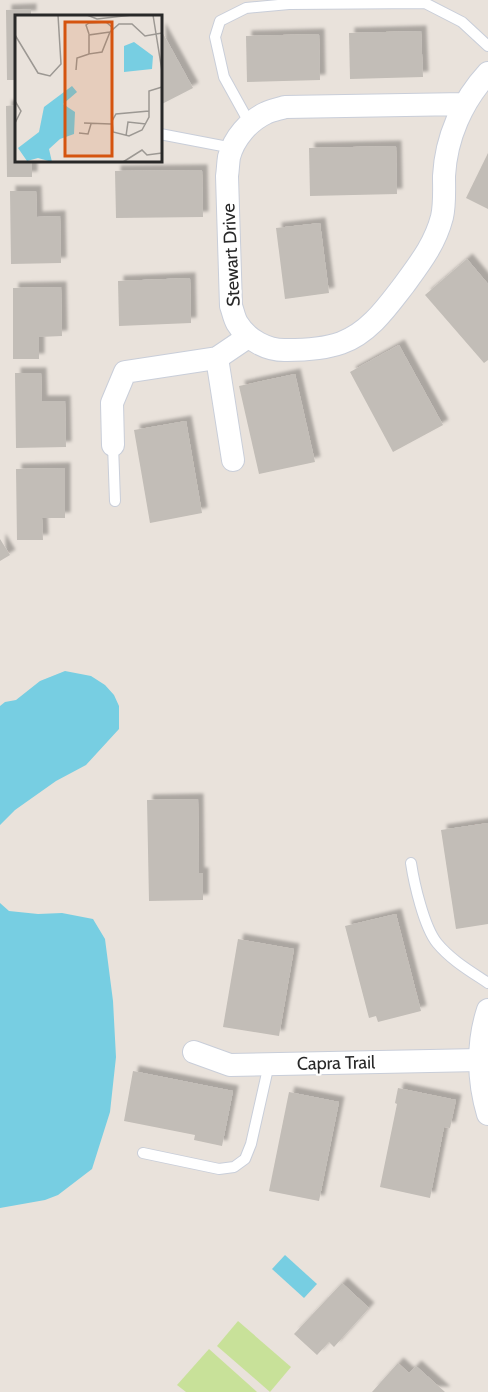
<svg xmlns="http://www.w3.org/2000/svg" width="488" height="1392" font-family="Cabin,sans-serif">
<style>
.pitch{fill:#c8e199}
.water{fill:#77cee2}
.building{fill:#c2bdb7;filter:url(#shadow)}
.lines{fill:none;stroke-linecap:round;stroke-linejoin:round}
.lane-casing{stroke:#c9ced9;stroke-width:12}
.street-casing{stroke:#c9ced9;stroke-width:24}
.lane{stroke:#fff;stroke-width:10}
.street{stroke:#fff;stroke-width:22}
.labels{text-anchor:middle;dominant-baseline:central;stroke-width:4.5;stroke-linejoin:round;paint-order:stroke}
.street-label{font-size:18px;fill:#282828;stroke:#fff}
.inset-road{fill:none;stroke:#9c9893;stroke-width:1.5}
.view{fill:#d5540f;fill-opacity:0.15;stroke:#d5540f;stroke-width:3}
.inset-edge{fill:none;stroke:#282828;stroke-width:3}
</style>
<defs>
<filter id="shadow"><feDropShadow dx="5.5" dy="-5.5" stdDeviation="1.5" flood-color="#0004"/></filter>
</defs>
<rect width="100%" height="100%" fill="#e9e2db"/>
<g class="pitch">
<polygon points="238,1321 291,1367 270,1392 217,1346"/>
<polygon points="209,1349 257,1392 186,1392 177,1385"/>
</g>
<g class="water">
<polygon points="65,671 91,676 105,685 114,695 119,706 119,729 86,765 56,781 15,810 0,825 0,706 5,702 16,700 40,681"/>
<polygon points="0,903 9,911 38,914 62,913 93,919 105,939 113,1001 116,1057 110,1112 92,1169 58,1195 45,1200 0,1208"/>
<polygon points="285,1255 317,1284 304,1298 272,1269"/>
</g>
<g class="building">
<polygon points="31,9 31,16 16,16 16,80 7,80 6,10"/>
<polygon points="160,28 193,88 160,105"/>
<polygon points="421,31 423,77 350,79 349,33"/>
<polygon points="319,34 320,80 247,82 246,36"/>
<polygon points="16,105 16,160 32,160 32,177 7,177 6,106"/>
<polygon points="396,146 397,194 310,196 309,148"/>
<polygon points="488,153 488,209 466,198"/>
<polygon points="202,170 203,217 116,218 115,171"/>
<polygon points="10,191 36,191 37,217 60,216 61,263 11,264"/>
<polygon points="320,223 329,293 285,299 276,228"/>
<polygon points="467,259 488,284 488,360 484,363 425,295"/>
<polygon points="190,278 191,323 119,326 118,281"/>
<polygon points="61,287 62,336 39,337 39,359 13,359 13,288"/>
<polygon points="399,345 443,425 393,452 350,372"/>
<polygon points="15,373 41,373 42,401 65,401 66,447 16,448"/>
<polygon points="295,374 315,462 259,474 239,386"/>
<polygon points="186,421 202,513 150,523 134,430"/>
<polygon points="65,468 65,518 42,518 43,540 17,540 16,469"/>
<polygon points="0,539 10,555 0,561"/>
<polygon points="198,799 199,873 203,873 203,900 149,901 147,800"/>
<polygon points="488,823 488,924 456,929 441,830"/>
<polygon points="396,914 421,1011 378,1022 376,1016 369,1018 345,926"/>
<polygon points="238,939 294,949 279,1036 223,1027"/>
<polygon points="133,1071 233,1091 222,1146 194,1140 195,1135 124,1121"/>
<polygon points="398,1088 456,1100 450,1128 444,1127 430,1198 380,1187 397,1104 395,1103"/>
<polygon points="289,1092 339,1102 319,1201 269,1191"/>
<polygon points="342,1283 369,1308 334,1347 329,1342 317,1355 294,1334"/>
<polygon points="398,1363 409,1373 416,1366 445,1392 372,1392"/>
</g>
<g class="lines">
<defs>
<g id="lane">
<polyline points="250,124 224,77 215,37 220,21 246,8 289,4 425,3 462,22 488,46"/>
<polyline points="160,134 233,148"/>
<polyline points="113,445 115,501"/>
<path d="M411,863C414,883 424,927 437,943C451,960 470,971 488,983"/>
<polyline points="143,1153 219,1169 234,1167 245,1159 251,1144 269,1064"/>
</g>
<g id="street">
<path d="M465,104L285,107C279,109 272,110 266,113C249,121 234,138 229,157C228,163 228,170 227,176L231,306C233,311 234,318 237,323C247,340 268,351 287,350C306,350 324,349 341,343C369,333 387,307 404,285C420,263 435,244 442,217C445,204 444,190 444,176C446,138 462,101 488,73"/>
<polyline points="217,358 233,460"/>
<polyline points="113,445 112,403 125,372 217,358 248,337"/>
<path d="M488,1010C477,1043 478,1081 488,1114"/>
<polyline points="194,1052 230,1065 480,1060"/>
</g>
</defs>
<use href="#lane" class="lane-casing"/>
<use href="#street" class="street-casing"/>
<use href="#lane" class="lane"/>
<use href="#street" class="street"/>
</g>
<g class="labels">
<g class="street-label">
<text transform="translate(231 255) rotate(-93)">Stewart Drive</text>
<text transform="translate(336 1063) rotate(-1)">Capra Trail</text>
</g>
</g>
<g transform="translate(15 15)">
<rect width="147" height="147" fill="#e9e2db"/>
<path d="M119,27L138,41L137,54L109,57V31ZM57,71L62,77L48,89L60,97L59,119L45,124L34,134L37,147L23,143L12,146L3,133L24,117L29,92Z" fill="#77cee2"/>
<path class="inset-road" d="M72,0L82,4L117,0M138,0L147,56M95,17L74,20V39L87,37L95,17L104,9H117L130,21L147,18M74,19L71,10L74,8L91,7L98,13M0,20L23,58L35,61L46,49L43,0M61,55L62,43L74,39M0,86L6,96L0,108M134,96L101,99L97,106L98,117L114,121L127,115L134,102V76L147,72M69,108L96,109M64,118L73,119L76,109M111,121L113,107L131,109M108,147L127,135L132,140L147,138"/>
<path class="view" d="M50,7H97V141H50Z"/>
<rect width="147" height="147" class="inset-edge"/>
</g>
</svg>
